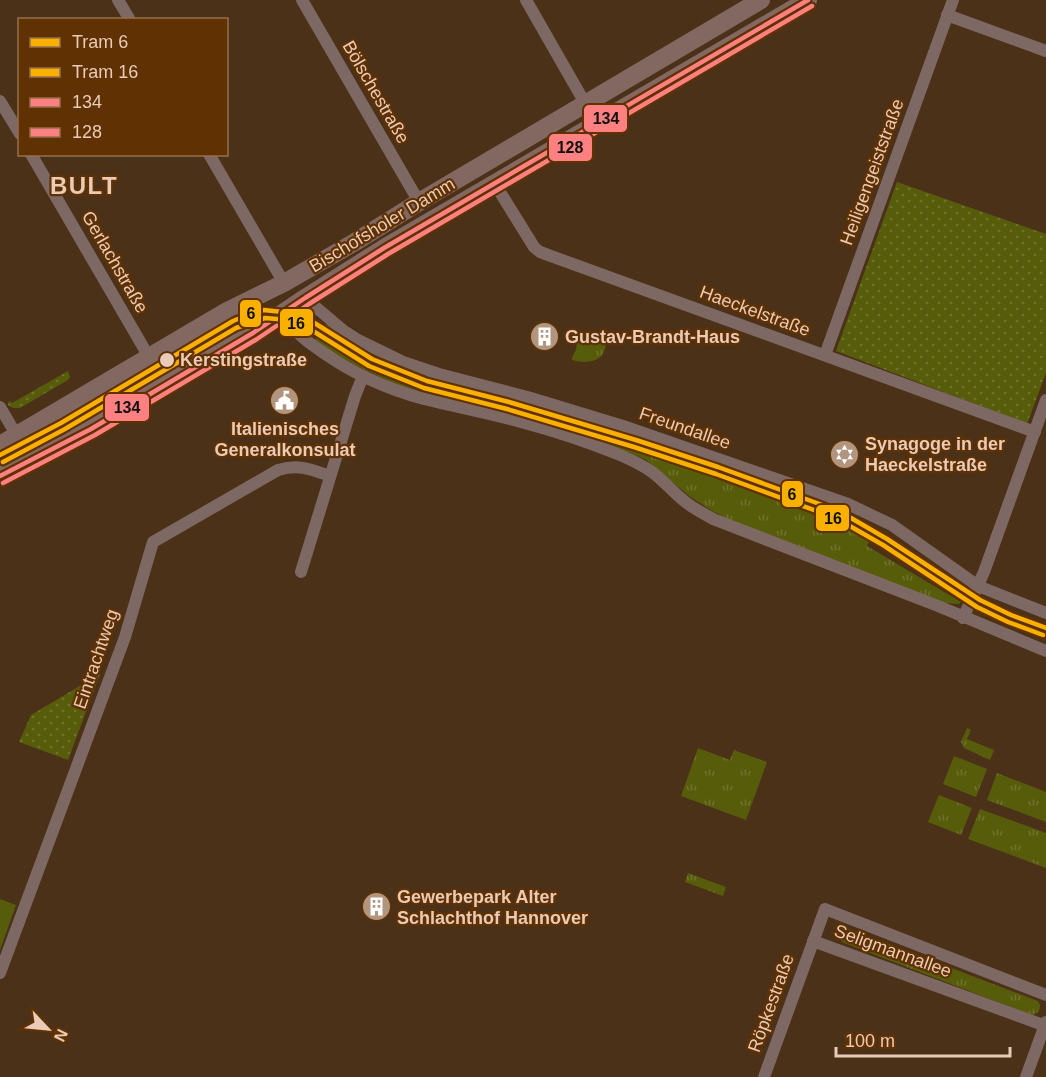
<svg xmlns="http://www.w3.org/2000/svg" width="1046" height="1077" font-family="Helvetica,sans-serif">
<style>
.grass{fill:url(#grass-tufts)}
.park{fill:url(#park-dots)}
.pitch{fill:#575c0b}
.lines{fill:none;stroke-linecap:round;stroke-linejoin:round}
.minor{stroke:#7e6863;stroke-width:12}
.secondary{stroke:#826861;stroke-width:18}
.bus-1-casing{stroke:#603103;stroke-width:9}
.bus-2-casing{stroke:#603103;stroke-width:9}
.bus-1{stroke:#ff8080;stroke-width:4.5}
.bus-2{stroke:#ff8080;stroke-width:4.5}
.tram-1-casing{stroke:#603103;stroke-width:9}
.tram-2-casing{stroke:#603103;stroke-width:9}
.tram-1{stroke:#f9b000;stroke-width:4.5}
.tram-2{stroke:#f9b000;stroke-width:4.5}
.stop-dot{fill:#e9cbb7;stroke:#603103;stroke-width:2}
.labels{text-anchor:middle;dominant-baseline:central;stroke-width:4.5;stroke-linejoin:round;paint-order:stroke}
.street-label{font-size:18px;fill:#e9cbb7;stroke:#603103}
.poi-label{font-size:18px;font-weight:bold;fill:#e9cbb7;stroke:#603103;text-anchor:start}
.stop-label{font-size:18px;font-weight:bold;fill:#e9cbb7;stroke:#603103;text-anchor:start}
.district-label{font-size:24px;font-weight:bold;letter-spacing:1.5px;fill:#e9cbb7;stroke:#603103}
.line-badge{stroke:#603103;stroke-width:2}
.pale-badge-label{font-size:16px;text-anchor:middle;font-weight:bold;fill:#111}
</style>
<defs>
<pattern id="grass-tufts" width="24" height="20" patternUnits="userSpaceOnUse" patternTransform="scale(1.5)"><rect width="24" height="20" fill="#575c0b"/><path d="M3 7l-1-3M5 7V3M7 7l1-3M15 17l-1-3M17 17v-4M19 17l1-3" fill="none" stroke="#6f722c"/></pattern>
<pattern id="park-dots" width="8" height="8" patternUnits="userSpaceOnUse" patternTransform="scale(1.5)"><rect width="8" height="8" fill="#575c0b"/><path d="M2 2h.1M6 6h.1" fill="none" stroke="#6f722c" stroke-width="1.8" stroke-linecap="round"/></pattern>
</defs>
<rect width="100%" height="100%" fill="#4b3118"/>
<g class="grass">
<path d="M327,324C340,334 353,345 368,353C424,382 486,392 546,409C598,424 650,443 702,460C761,480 821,499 876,528L867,546L961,602L959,604L943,603L738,524L712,511L688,495L646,460L631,453L416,391C379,378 347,362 314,341Z"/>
<path d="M580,333C585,332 600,338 605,339C609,361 588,365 572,360C572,355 575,353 576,349C578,342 576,338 580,333Z"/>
<polygon points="967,728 971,730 967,739 994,750 990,760 964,748 961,742"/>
<polygon points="698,748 730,760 734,750 767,762 746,820 681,796"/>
<polygon points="954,756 987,769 976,797 943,784"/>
<polygon points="997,773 1046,792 1046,822 987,800"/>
<polygon points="939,795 972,808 961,835 928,822"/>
<polygon points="980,809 1046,833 1046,868 968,839"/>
<polygon points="688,873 726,887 723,896 685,882"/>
<path d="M845,929H849L1038,1001C1042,1007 1040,1013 1032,1015L844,943C837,939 840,934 845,929Z"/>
</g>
<g class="park">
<polygon points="897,182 1046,234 1046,373 1027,424 836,351"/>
<polygon points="68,371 70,377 68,380 20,408 13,408 8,405 8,403 10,401 12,403"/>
<polygon points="100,674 68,760 19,742 31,715"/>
</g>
<polygon class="pitch" points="0,899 16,905 0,950"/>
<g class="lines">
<g class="minor">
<polyline points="118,0 130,20"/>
<polyline points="302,0 419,202"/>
<polyline points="526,0 597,124"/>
<polyline points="947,15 1046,51"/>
<polyline points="0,101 20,134"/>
<polyline points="31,154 149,357"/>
<polyline points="209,154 284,283"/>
<polyline points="495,184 534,247 540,252 1035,432"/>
<polyline points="305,298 344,331 358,340 403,362 439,374 531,398 623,426 848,504 892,525 978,586 1046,613"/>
<path d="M285,312C291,330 306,341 321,351C352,373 387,389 424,399C456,407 489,413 521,422C555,431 588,442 620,455C632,460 642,465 652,472C663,480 672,491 683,500C692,508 703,513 713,519L938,606L1046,651"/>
<polyline points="825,355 953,0"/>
<polyline points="0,407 17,436"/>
<polyline points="301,572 355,396 363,376"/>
<polyline points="963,618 984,572 1046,400"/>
<polyline points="813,941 1046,1026"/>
<path d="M0,973L125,637L153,542L278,470C299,464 310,469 330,476"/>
<polyline points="764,1077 825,909 1046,995"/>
<polyline points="1026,1077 1046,1022"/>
</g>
<g class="secondary">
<polyline points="0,445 227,311 284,283 355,242 419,202 761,0"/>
<polyline points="0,476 91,429 253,333 305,298 384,248 808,0"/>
</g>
<defs>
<polyline id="bus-1" points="0,476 91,429 253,333 305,298 384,248 808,0"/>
<polyline id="bus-2" points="3,483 95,435 257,339 309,304 388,254 812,6"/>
</defs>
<use href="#bus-1" class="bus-1-casing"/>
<use href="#bus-2" class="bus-2-casing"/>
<use href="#bus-1" class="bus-1"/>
<use href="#bus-2" class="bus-2"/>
<defs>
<polyline id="tram-1" points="0,455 61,423 233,321 252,313 264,310 291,313 308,319 372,359 427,381 509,402 636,440 718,467 825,506 851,518 887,539 980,600 1011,615 1046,628"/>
<polyline id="tram-2" points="3,462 65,429 236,328 265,318 289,320 305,326 369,366 424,388 507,409 634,447 716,474 822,513 848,525 883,545 977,607 1008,622 1043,635"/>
</defs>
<use href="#tram-1" class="tram-1-casing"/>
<use href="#tram-2" class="tram-2-casing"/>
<use href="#tram-1" class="tram-1"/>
<use href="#tram-2" class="tram-2"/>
</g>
<defs>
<symbol id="building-disc" viewBox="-11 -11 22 22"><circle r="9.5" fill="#b2957f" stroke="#603103"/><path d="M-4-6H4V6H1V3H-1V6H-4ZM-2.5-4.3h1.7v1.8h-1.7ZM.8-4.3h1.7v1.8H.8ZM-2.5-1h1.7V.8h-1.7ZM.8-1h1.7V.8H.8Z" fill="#fff"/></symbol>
<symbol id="civic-disc" viewBox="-11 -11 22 22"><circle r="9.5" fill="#b2957f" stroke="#603103"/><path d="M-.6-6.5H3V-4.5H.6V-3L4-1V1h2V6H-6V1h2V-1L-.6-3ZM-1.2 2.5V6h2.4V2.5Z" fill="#fff"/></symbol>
<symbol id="synagogue-disc" viewBox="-11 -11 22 22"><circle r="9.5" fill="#b2957f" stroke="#603103"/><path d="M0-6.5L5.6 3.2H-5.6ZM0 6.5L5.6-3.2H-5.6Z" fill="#fff"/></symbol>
</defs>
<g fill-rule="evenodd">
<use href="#building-disc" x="528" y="320" width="33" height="33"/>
<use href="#civic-disc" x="268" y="384" width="33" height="33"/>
<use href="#synagogue-disc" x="828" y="438" width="33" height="33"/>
<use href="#building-disc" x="360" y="890" width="33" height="33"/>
</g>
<circle class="stop-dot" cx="167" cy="360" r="8"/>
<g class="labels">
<g class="street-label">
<text transform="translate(376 92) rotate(60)">Bölschestraße</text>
<text transform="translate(872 172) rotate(-70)">Heiligengeiststraße</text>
<text transform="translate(382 225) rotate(-31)">Bischofsholer Damm</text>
<text transform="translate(115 262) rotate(60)">Gerlachstraße</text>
<text transform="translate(755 311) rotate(20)">Haeckelstraße</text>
<text transform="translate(685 428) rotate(19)">Freundallee</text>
<text transform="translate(96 659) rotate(-71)">Eintrachtweg</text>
<text transform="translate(893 951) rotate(20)">Seligmannallee</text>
<text transform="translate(771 1003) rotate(-70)">Röpkestraße</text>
</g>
<g class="poi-label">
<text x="565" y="337">Gustav-Brandt-Haus</text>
<text x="285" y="429" text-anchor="middle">Italienisches<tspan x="285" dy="21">Generalkonsulat</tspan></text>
<text x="865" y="444">Synagoge in der<tspan x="865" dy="21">Haeckelstraße</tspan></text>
<text x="397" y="897">Gewerbepark Alter<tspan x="397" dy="21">Schlachthof Hannover</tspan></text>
</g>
<g class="stop-label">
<text x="180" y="360">Kerstingstraße</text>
</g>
<g class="district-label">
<text x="84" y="185">BULT</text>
</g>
</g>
<g class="line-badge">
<rect x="583" y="104" width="45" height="29" rx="6" fill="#ff8080"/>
<rect x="548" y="133" width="45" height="29" rx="6" fill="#ff8080"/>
<rect x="239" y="299" width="23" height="29" rx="6" fill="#f9b000"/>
<rect x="279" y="308" width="35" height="29" rx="6" fill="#f9b000"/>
<rect x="104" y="393" width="46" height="29" rx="6" fill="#ff8080"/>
<rect x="781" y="480" width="23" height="28" rx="6" fill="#f9b000"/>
<rect x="815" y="504" width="35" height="28" rx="6" fill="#f9b000"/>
</g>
<g class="pale-badge-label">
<text x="606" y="124">134</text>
<text x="570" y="153">128</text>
<text x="251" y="319">6</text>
<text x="296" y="329">16</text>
<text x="127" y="413">134</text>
<text x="792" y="500">6</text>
<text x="833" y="524">16</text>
</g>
<rect x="18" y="18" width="210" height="138" fill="#603103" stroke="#976f4b" stroke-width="1.5"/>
<rect x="30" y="38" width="30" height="9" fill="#f9b000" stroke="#976f4b" stroke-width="1.5"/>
<text x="72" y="48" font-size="18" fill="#e9cbb7">Tram 6</text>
<rect x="30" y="68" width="30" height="9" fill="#f9b000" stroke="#976f4b" stroke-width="1.5"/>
<text x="72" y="78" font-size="18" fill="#e9cbb7">Tram 16</text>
<rect x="30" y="98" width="30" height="9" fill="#ff8080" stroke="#976f4b" stroke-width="1.5"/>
<text x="72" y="108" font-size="18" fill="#e9cbb7">134</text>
<rect x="30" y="128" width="30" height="9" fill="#ff8080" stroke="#976f4b" stroke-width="1.5"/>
<text x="72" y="138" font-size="18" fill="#e9cbb7">128</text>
<g transform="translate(48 1029) rotate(116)" stroke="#603103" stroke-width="4.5" paint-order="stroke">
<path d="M0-4.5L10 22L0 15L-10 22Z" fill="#e9cbb7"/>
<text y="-9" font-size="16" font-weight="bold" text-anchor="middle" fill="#e9cbb7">N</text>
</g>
<path d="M836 1047v9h174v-9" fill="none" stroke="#e9cbb7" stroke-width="3"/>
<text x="845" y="1047" font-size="18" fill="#e9cbb7" stroke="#603103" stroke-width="4.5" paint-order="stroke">100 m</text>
</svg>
